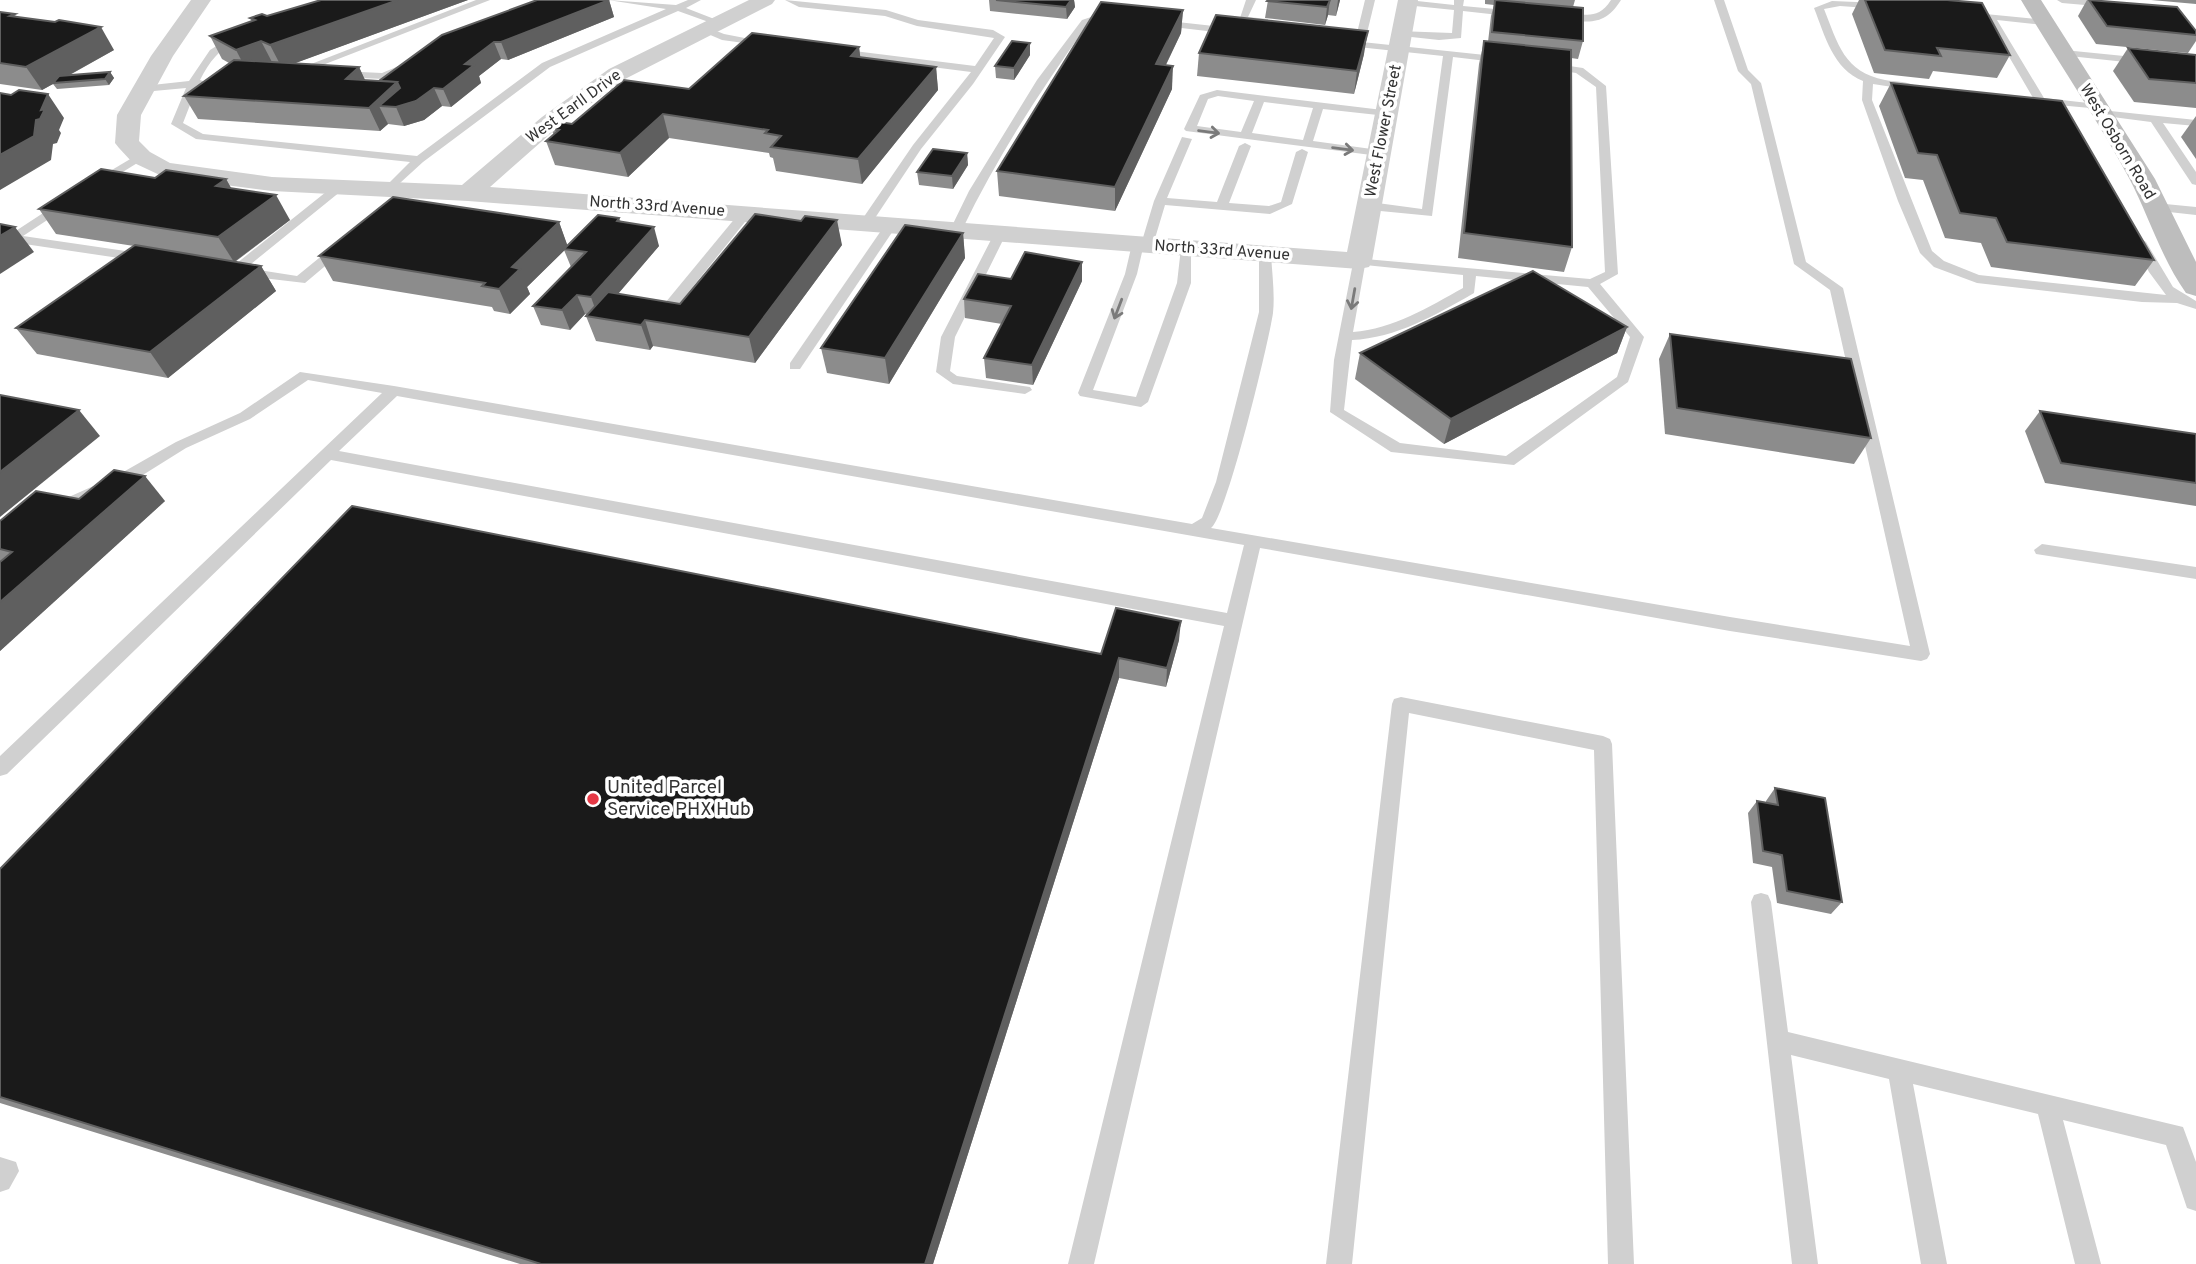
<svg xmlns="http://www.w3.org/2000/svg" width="2196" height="1264" font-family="Overpass,sans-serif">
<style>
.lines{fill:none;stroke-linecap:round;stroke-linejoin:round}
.lane{fill:#d0d0d0;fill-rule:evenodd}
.street{fill:#d0d0d0;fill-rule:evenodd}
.secondary{fill:#bdbdbd;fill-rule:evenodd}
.wall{fill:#8c8c8c}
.shaded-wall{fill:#5f5f5f}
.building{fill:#1a1a1a;stroke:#5f5f5f;stroke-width:2}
.oneway{stroke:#7a7a7a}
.poi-dot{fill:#e63946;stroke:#fff;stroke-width:2.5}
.labels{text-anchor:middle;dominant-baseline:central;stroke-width:7;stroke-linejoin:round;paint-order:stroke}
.far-street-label{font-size:16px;fill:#333;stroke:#fff}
.poi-label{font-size:19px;fill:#333;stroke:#fff;text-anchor:start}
</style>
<rect width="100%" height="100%" fill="#fff"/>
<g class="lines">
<g class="lane">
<polygon points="476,0 490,0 297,75 288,73"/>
<path d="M608,0L676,5L688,0H701L686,8L722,22L717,25L678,11L550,67L423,162L389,193L383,189L410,162L196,139L171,124L186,88L143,92L138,89L143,86L189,81L210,50L234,35L239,38L238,40C219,49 209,62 200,80L208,83L197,87L183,123L203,134L417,156L542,63L666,9Z"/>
<polygon points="785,0 886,10 918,20 993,30 1005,37 973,84 921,149 869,227 861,227 859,224 913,145 971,72 838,55 833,52 838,49 975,66 994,38 917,26 885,16 799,7"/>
<polygon points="1246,0 1256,0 1248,17 1268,19 1268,23 1239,21"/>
<polygon points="1365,0 1375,0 1367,33 1362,36 1357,33"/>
<polygon points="1408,0 1454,5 1454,0 1464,0 1463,6 1517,11 1522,14 1517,17 1463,11 1461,38 1439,40 1402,36 1398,35 1398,31 1452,33 1454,10 1405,5 1405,1"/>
<path d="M1611,0H1621C1604,27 1590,21 1562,21L1557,18C1577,6 1594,27 1611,0Z"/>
<path d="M1714,0H1724L1748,70L1761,83L1806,262L1843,288L1930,654L1927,659L1921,661L1730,631L1260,548L1094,1264H1068L1224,626L331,460L7,774L0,776V756L382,393L308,380L250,419L186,448L130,483L63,513H51L49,509L51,505L118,475L176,442L240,413L300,372L394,386L1192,524L1202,518L1216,482L1259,312V254L1265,250L1271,254C1272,273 1275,294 1273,313C1269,341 1227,516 1211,528L1730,617L1910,646L1830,290L1794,264L1751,84L1738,71ZM397,396L1244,545L1227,613L339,451Z"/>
<polygon points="2057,0 2095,0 2113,4 2108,7 2062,3"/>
<path d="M1832,1L1881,3L1886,6L1881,9L1840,6L1824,9C1838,44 1844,72 1885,80C1896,82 1909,81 1917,87L1912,90L1873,84L1872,100L1932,251L1944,261L1979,275L2166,295L2149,272L2134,242L2140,238L2146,242L2173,287L2196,301V309L2177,303L2142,302L1977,283L1934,267L1920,253L1898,201L1862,100L1863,81C1833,69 1825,36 1814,8Z"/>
<polygon points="1965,12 2047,20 2047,24 2044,25 1997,20 2044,98 2097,104 2102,107 2101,109 2036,103 1987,19 1965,16"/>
<path d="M1100,14L1118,18L1088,24C1041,89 997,157 962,230L960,233H952L950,230L969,191L1037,80L1082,20Z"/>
<polygon points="1159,20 1232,28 1237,31 1232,34 1156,25 1154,23"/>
<polygon points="704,26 724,34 770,43 765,46 722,40 701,31 701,27"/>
<polygon points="1343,40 1504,57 1509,60 1504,63 1453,57 1432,216 1370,210 1364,206 1370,202 1422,209 1443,56 1339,45 1339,41"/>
<polygon points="2064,50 2144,58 2149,61 2144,64 2060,55 2059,53"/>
<polygon points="413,60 418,63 417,65 383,79 339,77 334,74 339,71 382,73"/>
<path d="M1549,63L1583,68L1606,86L1618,274L1600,284L1644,337L1628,382L1514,465L1391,452L1330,412L1334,360L1354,258L1590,279L1605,272L1596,87L1576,73L1545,68L1544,66ZM1365,265L1463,275V288C1429,307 1393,329 1353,332ZM1476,276L1588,287L1630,337L1617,377L1506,456L1400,443L1344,410L1352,340C1396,338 1436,315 1474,293Z"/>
<path d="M1217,90L1391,111L1392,113L1387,116L1323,109L1313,141L1379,150L1385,153L1379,156L1186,131L1184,129L1200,95ZM1218,96L1254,101L1241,132L1197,126L1208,99ZM1264,102L1313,108L1303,140L1252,133Z"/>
<polygon points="2101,110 2196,120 2196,126 2163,123 2196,172 2196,185 2192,184 2151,122 2097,115 2097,111"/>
<polygon points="1182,137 1192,139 1167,198 1217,202 1239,146 1245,143 1251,146 1229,203 1269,206 1281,202 1296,152 1302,149 1308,152 1292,204 1270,214 1165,205 1153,245 1143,248 1137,274 1093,390 1136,397 1177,283 1181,248 1183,245 1191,245 1191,283 1148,402 1141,407 1080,396 1078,393 1125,274 1132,244 1142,241 1154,201"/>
<polygon points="137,155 147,157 100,186 90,183"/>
<polygon points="336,184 346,187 246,268 297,276 335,245 343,245 343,251 305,283 220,273 220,267 232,267"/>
<polygon points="63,200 69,204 67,207 23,236 146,254 152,258 146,262 11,242 5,238"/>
<polygon points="2155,203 2196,207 2196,215 2151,210 2149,207"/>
<polygon points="745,210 751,214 749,217 666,320 656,320 656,314 741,211"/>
<polygon points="891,221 897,225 800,369 790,369 790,363 887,222"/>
<polygon points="1000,230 1006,234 955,337 950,371 957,376 1030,387 1032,390 1025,394 953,384 936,372 941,337 994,234"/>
<polygon points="2042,544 2196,567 2196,579 2036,554 2034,550"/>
<polygon points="1401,697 1603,736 1610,739 1612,744 1634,1264 1608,1264 1594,750 1409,713 1352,1264 1326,1264 1392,704 1394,699"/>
<polygon points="1761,893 1768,895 1771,902 1788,1032 2183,1127 2196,1162 2196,1211 2187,1208 2166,1145 2063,1120 2101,1264 2075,1264 2038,1114 1913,1084 1947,1264 1921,1264 1889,1079 1791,1055 1818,1264 1792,1264 1751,902 1754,895"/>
<polygon points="0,1157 16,1162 19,1171 9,1189 0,1192"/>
</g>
<polygon class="street" points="191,0 211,0 173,56 141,115 139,141 150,152 170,163 272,177 462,185 542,117 609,69 749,0 775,0 772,4 625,79 558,127 490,187 1347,252 1398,0 1418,0 1372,261 1369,267 1359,269 468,201 272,191 164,177 132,162 119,148 115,143 117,115 151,56"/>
<path class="secondary" d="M2021,0H2041L2155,179L2196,262V296L2186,293C2161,258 2149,216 2129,178C2096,117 2056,59 2021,0Z"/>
</g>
<g class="wall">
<polygon points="321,0 468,0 295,63 359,67 365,80 379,81 609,0 614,17 508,60 501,59 479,76 481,83 451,107 442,106 424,120 404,126 388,124 380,131 198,119 184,96 229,63 222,59 210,36 252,21 250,18 267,16"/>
<polygon points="989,0 1074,0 1075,7 1067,19 990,11"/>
<polygon points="1268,0 1340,0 1336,16 1328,15 1325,25 1265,18"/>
<polygon points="1485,0 1575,0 1573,7 1583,41 1578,59 1571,58 1572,247 1564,272 1458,258 1479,64 1484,41 1488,42 1491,16 1494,5 1485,4"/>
<polygon points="1859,0 1956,0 1956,1 2010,55 1997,78 1933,71 1929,79 1874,73 1852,14"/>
<polygon points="2087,0 2099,0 2196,31 2196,41 2188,53 2096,44 2078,16"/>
<polygon points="2151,0 2196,0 2196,4"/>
<polygon points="1183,10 1181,33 1166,65 1172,89 1115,211 999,196 997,171"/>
<polygon points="0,12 15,14 16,17 114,50 68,76 110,72 114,78 109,85 57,89 53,84 42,90 0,84"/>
<polygon points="1030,43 1030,55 1014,80 996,78 995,66"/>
<polygon points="859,47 860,57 936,67 938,90 862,184 776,171 773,158 770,157 769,153 669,138 628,177 555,165 546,141 554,135 551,129 689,89"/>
<polygon points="2128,48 2196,55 2196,108 2134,102 2113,71"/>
<polygon points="1199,53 1364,54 1354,94 1197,76"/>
<polygon points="1891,83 2154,260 2135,286 1991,267 1981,243 1945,238 1923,180 1905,178 1879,106"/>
<polygon points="2196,116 2196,159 2181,137"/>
<polygon points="967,153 968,165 953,189 919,185 917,172"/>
<polygon points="155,178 226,179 231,188 290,220 235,262 261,266 276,291 168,378 37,354 16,328 134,246 56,234 39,209"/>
<polygon points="619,218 621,222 659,246 618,294 680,304 842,245 755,363 653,346 650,350 596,341 586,316 587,315 585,314 570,330 541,325 533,306 571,267 564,250 527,287 530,294 510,314 494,311 492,307 333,281 319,256 559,222 567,245"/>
<polygon points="963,233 965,258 889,384 827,373 821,348"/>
<polygon points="1011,279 1082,281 1033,385 986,378 984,358 1002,324 965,318 964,299"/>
<polygon points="1627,327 1617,353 1444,444 1355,379 1360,353"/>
<polygon points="1670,334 1871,438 1854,464 1665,434 1659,359"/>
<polygon points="2040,411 2196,434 2196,506 2045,483 2025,431"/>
<polygon points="79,499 165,501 0,651 0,521"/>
<polygon points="1179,640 1166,687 1119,678 933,1264 520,1264 0,1103 0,869 1101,654"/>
<polygon points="1775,788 1842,902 1831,914 1777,903 1772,867 1753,863 1748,813 1757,801 1766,802 1766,801"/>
</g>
<g class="shaded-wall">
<polygon points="398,0 468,0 282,68 270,45"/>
<polygon points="609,0 614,17 508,60 501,42"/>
<polygon points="1071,0 1074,0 1075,7 1067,19 1066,7"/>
<polygon points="1330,0 1328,15 1325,25 1327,7"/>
<polygon points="1338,0 1340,0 1336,16"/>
<polygon points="1183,10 1181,33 1155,87 1156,64"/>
<polygon points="101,27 114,50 42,90 26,67"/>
<polygon points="1368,31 1364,54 1354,94 1357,71"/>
<polygon points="261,41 273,64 248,73 236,50"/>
<polygon points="494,42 501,59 479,76 481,83 451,107 443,89 465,64"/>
<polygon points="1030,43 1030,55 1014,80 1014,68"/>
<polygon points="859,47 862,70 851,56"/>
<polygon points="1173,66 1172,89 1115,211 1115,187"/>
<polygon points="359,67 370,91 346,79"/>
<polygon points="936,67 938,90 862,184 858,159"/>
<polygon points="110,72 114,78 109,85 105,79"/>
<polygon points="397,82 434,88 442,106 424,120 404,126 396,107 379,106 388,124 380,131 369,108"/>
<polygon points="48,94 64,118 59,130 61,133 57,143 53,144 51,160 0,190 0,155 36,120"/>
<polygon points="663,114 669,138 628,177 620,153"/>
<polygon points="967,153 968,165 953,189 952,176"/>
<polygon points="226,179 240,204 216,186"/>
<polygon points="276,195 290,220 234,262 218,237"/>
<polygon points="837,220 842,245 755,363 749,337"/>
<polygon points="559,222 568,247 527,287 530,294 510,314 499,289 512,267"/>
<polygon points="15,227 34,252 0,274 0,236"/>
<polygon points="654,227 659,246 598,317 591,297"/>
<polygon points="963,233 965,258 889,384 885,358"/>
<polygon points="1082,262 1082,281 1033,385 1032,365"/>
<polygon points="261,266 276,291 168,378 150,352"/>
<polygon points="577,295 585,314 570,330 562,310"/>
<polygon points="645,320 653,346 650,350 641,325"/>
<polygon points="1627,327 1617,353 1444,444 1451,419"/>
<polygon points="79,410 100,436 0,517 0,472"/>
<polygon points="145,476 165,501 0,651 0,602"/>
<polygon points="1181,621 1179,640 1166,687 1167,668"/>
<polygon points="1119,658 1119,678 933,1264 925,1264"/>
</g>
<g class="building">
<polygon points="321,0 398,0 270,45 261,41 236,50 210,36 255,20 250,18 262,14 267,16"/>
<polygon points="537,0 609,0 501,42 494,42 465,64 474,65 443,89 434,88 416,101 396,107 379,106 400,88 397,82 379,81 442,35"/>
<polygon points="996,0 1071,0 1066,7"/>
<polygon points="1268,0 1330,0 1327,7 1267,1"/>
<polygon points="1495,0 1583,8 1583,41 1492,32"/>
<polygon points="1865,0 1947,0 1982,3 2010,55 1937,48 1941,56 1885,50"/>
<polygon points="2089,0 2177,7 2196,31 2196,35 2107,26"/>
<polygon points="1101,2 1183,10 1156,64 1173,66 1115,187 997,171"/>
<polygon points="0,12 15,14 10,16 55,22 59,20 101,27 26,67 0,63"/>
<polygon points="1216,15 1368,31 1357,71 1199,53"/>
<polygon points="752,33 859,47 851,56 936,67 858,159 771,147 781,136 765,133 768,130 663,114 620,153 546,141 559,130 551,129 560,122 572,124 624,80 689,89"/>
<polygon points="1012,41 1030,43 1014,68 995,66"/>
<polygon points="1484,41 1571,50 1572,247 1464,233"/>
<polygon points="2128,48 2196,55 2196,83 2149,79"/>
<polygon points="234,60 359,67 346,79 397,82 369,108 184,96"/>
<polygon points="110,72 105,79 53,83 59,76"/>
<polygon points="1891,83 2062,101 2154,260 2007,242 1996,218 1960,213 1937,155 1918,153"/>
<polygon points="19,90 48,94 41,110 45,109 40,119 36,120 34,136 0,155 0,93 11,95"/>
<polygon points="933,149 967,153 952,176 917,172"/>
<polygon points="101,169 155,178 166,170 226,179 216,186 276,195 218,237 39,209"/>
<polygon points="393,197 559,222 512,267 520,269 499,289 482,286 485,283 319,256"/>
<polygon points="755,214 801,221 805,216 837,220 749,337 645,320 641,325 586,316 608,292 680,304"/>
<polygon points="598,215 619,218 617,221 654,227 591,297 577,295 562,310 533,306 586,252 564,249"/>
<polygon points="0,224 15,227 0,236"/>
<polygon points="905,225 963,233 885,358 821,348"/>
<polygon points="135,245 261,266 150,352 16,328"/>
<polygon points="1025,252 1082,262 1032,365 984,358 1011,306 964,299 978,274 1011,279"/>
<polygon points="1533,271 1627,327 1451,419 1360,353"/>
<polygon points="1670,334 1851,359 1871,438 1677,408"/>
<polygon points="0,395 79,410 0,472"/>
<polygon points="2040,411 2196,434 2196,483 2061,463"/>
<polygon points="114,470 145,476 0,602 0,562 12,552 0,549 0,521 36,491 79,499"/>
<polygon points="352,506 1101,654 1116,608 1181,621 1167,668 1119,658 925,1264 541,1264 0,1097 0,869"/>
<polygon points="1775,788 1825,798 1842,902 1787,891 1782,855 1763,851 1757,801 1778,805"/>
</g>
<defs><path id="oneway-shaft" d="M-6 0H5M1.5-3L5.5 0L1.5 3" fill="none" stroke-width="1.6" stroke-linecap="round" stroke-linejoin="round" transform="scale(1.75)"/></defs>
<g class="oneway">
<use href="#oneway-shaft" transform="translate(1209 132) rotate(7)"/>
<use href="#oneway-shaft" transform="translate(1343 149) rotate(7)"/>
<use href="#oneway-shaft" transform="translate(1353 299) rotate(100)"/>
<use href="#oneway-shaft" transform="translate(1118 309) rotate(111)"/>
</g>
<circle class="poi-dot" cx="593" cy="799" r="7"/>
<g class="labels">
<g class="far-street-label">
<text transform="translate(574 107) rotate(-36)">West Earll Drive</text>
<text transform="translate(1384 131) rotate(-79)">West Flower Street</text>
<text transform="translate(2117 142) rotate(59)">West Osborn Road</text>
<text transform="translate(657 207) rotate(4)">North 33rd Avenue</text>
<text transform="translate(1222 251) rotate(4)">North 33rd Avenue</text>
</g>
<g class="poi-label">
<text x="607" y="788">United Parcel<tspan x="607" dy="22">Service PHX Hub</tspan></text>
</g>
</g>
</svg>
